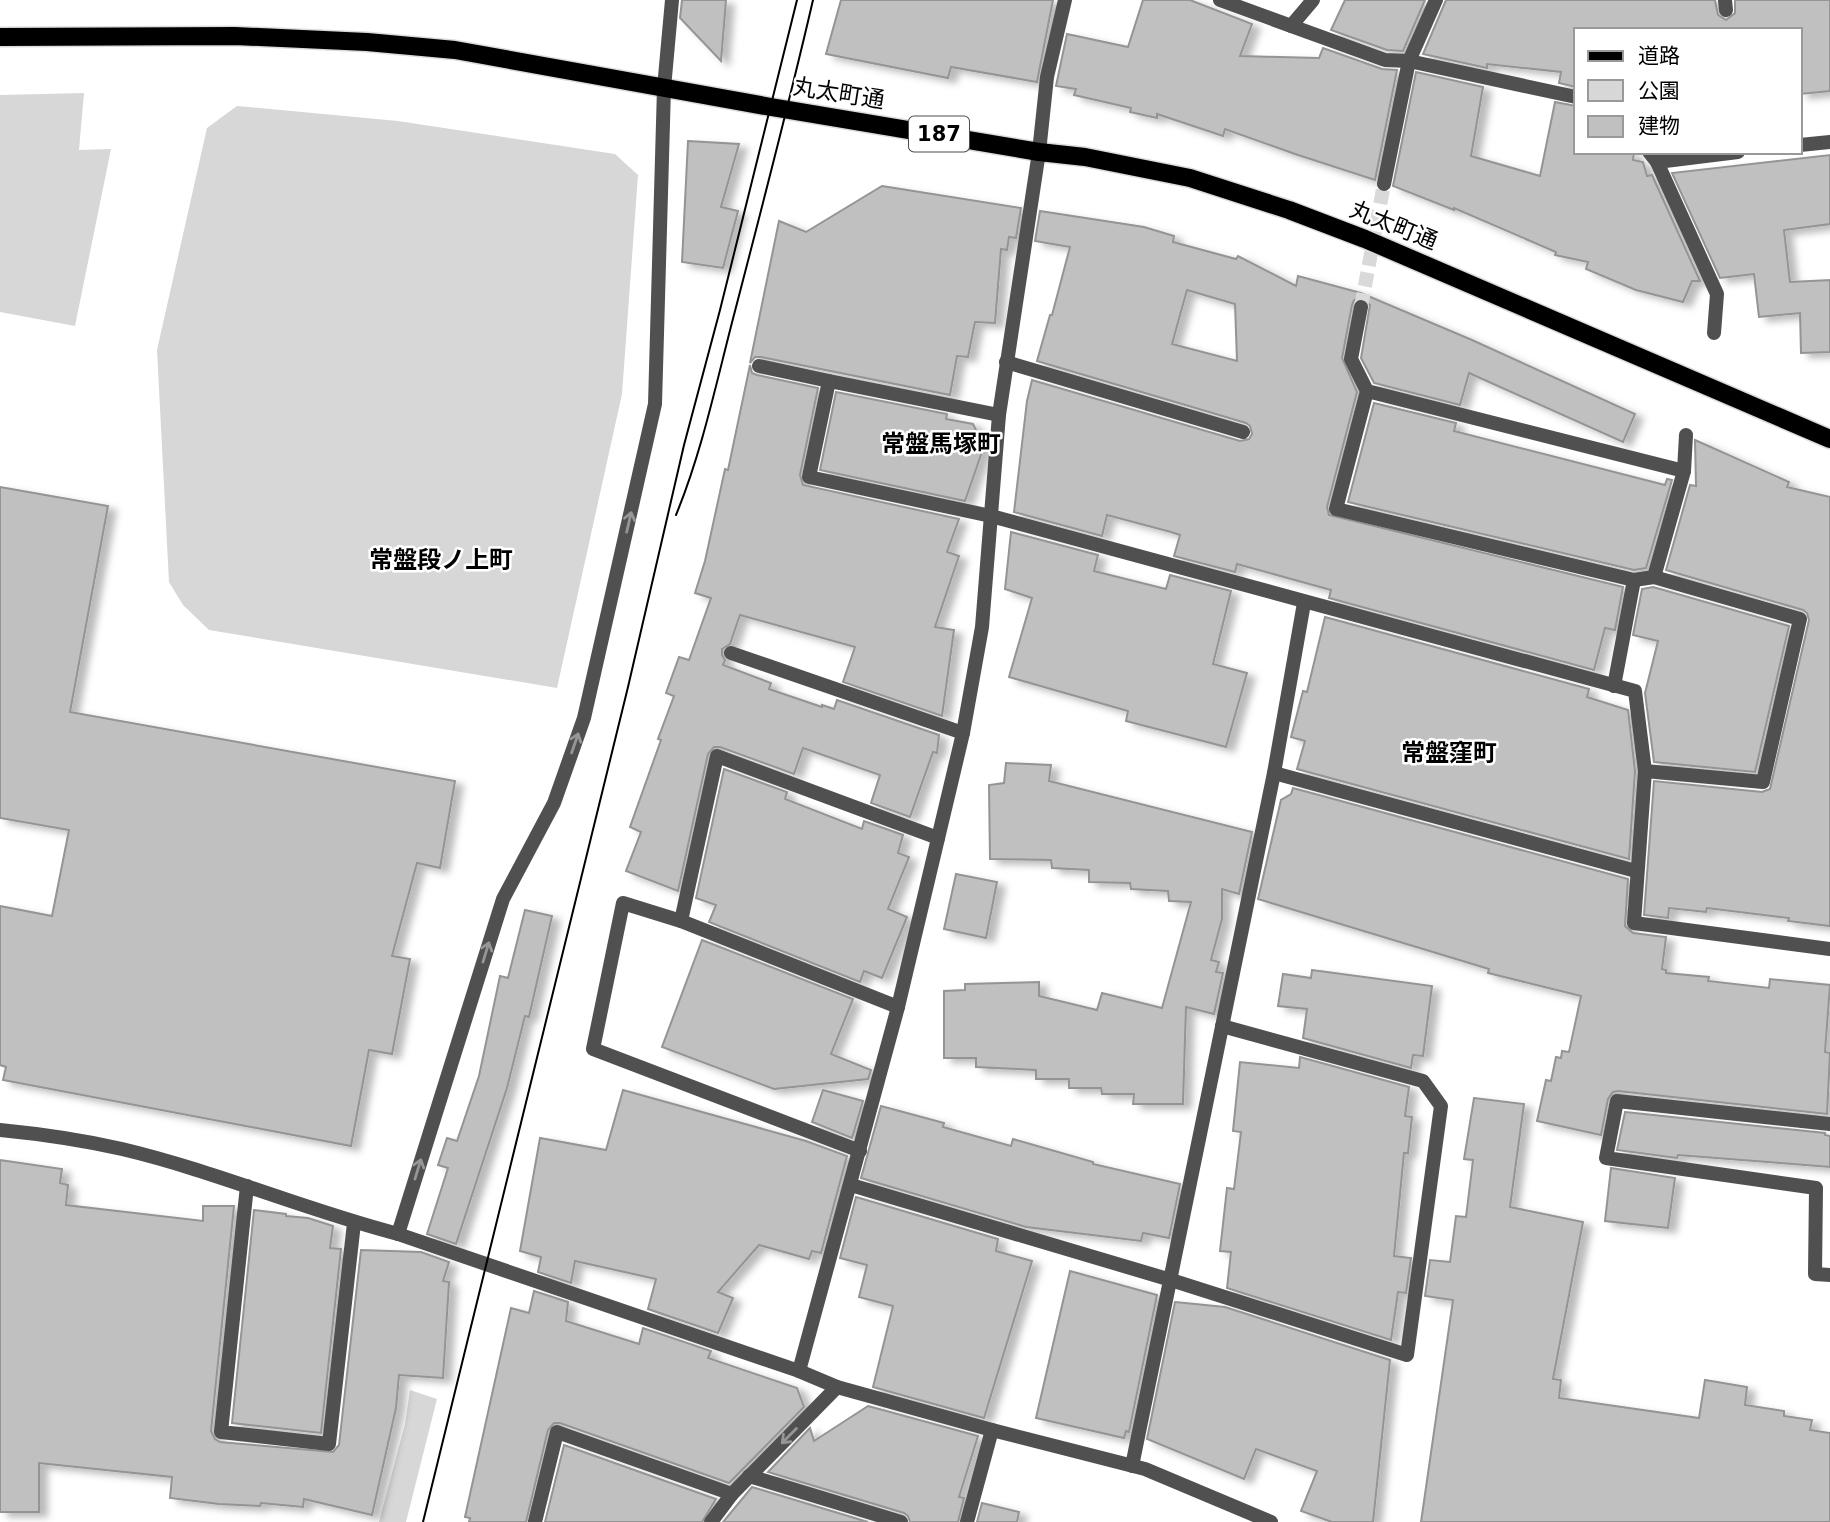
<svg xmlns="http://www.w3.org/2000/svg" width="1830" height="1522" font-family="'DejaVu Sans','Noto Sans JP',sans-serif">
<style>
.green{fill:#d7d7d7}
.building{fill:#c0c0c0;stroke:#949494;stroke-width:2;fill-rule:evenodd;filter:url(#shadow)}
.lines{fill:none;stroke-linecap:round;stroke-linejoin:round}
.street-tunnel{stroke:#d9d9d9;stroke-width:14;stroke-dasharray:14 7;stroke-linecap:butt}
.primary-casing{stroke:#dbdbdb;stroke-width:21}
.lane{stroke:#505050;stroke-width:14}
.street{stroke:#505050;stroke-width:14}
.primary{stroke:#000;stroke-width:18}
.tram{stroke:#000;stroke-width:2}
.oneway{stroke:#969696}
.labels{text-anchor:middle;dominant-baseline:central;stroke-width:5;stroke-linejoin:round;paint-order:stroke}
.shield{fill:#fff;stroke:#4c4c4c;stroke-width:2}
.shield-label{font-size:21px;font-weight:bold;fill:#000}
.street-label{font-size:23px;fill:#000;stroke:#fff}
.neighbourhood-label{font-size:24px;font-weight:bold;fill:#000;stroke:#fff}
</style>
<defs>
<filter id="shadow"><feDropShadow dx="8" dy="4.5" stdDeviation="3.5" flood-color="#0004"/></filter>
</defs>
<rect width="100%" height="100%" fill="#fff"/>
<g class="green">
<polygon points="84,93 79,150 111,149 75,326 0,312 0,95"/>
<polygon points="237,106 398,121 615,154 638,175 622,394 557,688 209,630 183,605 169,582 157,350 207,128"/>
<polygon points="410,1390 437,1399 406,1522 379,1522 405,1424"/>
</g>
<g class="building">
<polygon points="682,0 726,0 721,61 680,18"/>
<polygon points="841,0 1053,0 1037,82 951,67 948,78 826,54"/>
<polygon points="1143,0 1190,0 1252,24 1240,56 1319,58 1323,48 1382,69 1397,70 1375,180 1295,154 1225,129 1223,136 1157,114 1157,118 1130,112 1131,108 1074,95 1076,89 1056,86 1067,34 1128,47"/>
<polygon points="1345,0 1425,0 1403,51 1387,50 1331,30"/>
<polygon points="1446,0 1715,0 1718,15 1726,20 1735,13 1735,0 1830,0 1830,91 1800,94 1800,30 1576,30 1576,87 1559,83 1561,72 1487,64 1487,68 1423,54"/>
<polygon points="1416,72 1483,87 1471,156 1540,176 1555,102 1576,106 1576,152 1634,152 1633,160 1643,162 1647,176 1652,175 1700,281 1692,281 1683,302 1636,290 1586,269 1588,262 1555,255 1556,252 1454,208 1454,210 1393,186"/>
<polygon points="688,141 739,144 721,207 738,211 723,268 682,262"/>
<polygon points="1830,155 1830,224 1784,230 1790,282 1830,280 1830,352 1801,353 1800,313 1759,317 1754,274 1720,278 1672,173"/>
<polygon points="882,186 1021,208 1016,238 1009,237 1007,250 1001,249 995,323 975,322 968,357 957,356 950,395 761,357 755,357 750,363 779,221 806,232"/>
<path d="M1040,211L1144,227L1174,236L1173,242L1236,259L1238,256L1296,286L1298,276L1361,293L1472,340L1635,414L1623,442L1469,373L1460,405L1374,383L1361,358L1370,305L1362,298L1354,300L1352,305L1342,358L1357,392L1327,507L1329,515L1623,587L1615,630L1605,628L1594,670L1329,598L1331,590L1237,564L1235,572L1174,556L1180,535L1171,532L1107,515L1102,536L1014,512L1027,401L1032,380L1240,441L1249,439L1252,434L1250,426L1246,423L1037,361L1050,315H1052L1070,247L1035,241ZM1187,290L1235,304L1237,361L1172,344Z"/>
<polygon points="750,365 752,373 757,375 818,388 800,475 803,485 959,519 947,552 959,556 935,627 954,630 942,716 843,682 855,647 740,615 730,644 722,649 722,655 725,660 723,665 771,683 769,689 822,707 822,705 834,709 837,700 939,735 937,753 933,752 910,817 871,803 880,775 803,748 794,774 720,747 714,747 708,754 678,891 626,871 641,832 630,827 661,740 658,739 674,696 666,693 679,657 689,660 711,598 695,593 705,561 725,469 728,470"/>
<polygon points="836,392 947,414 946,419 973,424 984,446 965,501 820,470"/>
<polygon points="1374,403 1456,423 1454,431 1665,485 1667,479 1672,480 1646,568 1634,570 1348,502"/>
<polygon points="1695,440 1789,482 1787,487 1830,497 1830,926 1788,921 1789,918 1707,908 1706,912 1669,908 1668,918 1644,915 1654,781 1762,792 1770,789 1809,620 1807,613 1803,610 1666,570 1690,485 1696,486"/>
<polygon points="0,487 108,506 70,712 455,781 440,868 417,863 392,956 410,959 392,1054 369,1050 351,1146 3,1080 6,1067 0,1065 0,906 52,916 69,830 0,818"/>
<polygon points="1011,532 1098,555 1094,571 1166,589 1170,575 1231,591 1213,664 1247,673 1226,747 1126,721 1128,711 1009,677 1032,598 1005,589"/>
<polygon points="1653,587 1789,626 1755,772 1654,762 1645,693 1658,641 1633,635 1642,589"/>
<polygon points="1325,617 1589,689 1587,697 1628,710 1635,771 1629,859 1297,769 1305,741 1291,737 1303,691 1307,692"/>
<polygon points="1006,763 1051,765 1049,781 1252,832 1239,894 1222,889 1222,919 1211,960 1219,962 1216,972 1223,973 1214,1014 1186,1007 1183,1104 1133,1104 1134,1094 1102,1094 1101,1088 1069,1088 1069,1079 1036,1079 1036,1070 976,1067 976,1058 944,1058 944,991 965,990 965,984 1039,982 1039,996 1097,1010 1102,993 1162,1008 1191,902 1169,901 1168,891 1131,889 1130,883 1089,882 1089,870 1052,868 1051,860 990,859 989,785 1004,783"/>
<polygon points="724,769 787,792 785,799 862,829 864,821 903,835 898,853 909,857 888,909 907,917 882,978 864,971 860,982 709,922 716,905 696,898"/>
<polygon points="1293,788 1628,879 1625,926 1633,933 1666,937 1662,969 1666,970 1666,973 1709,977 1708,981 1769,988 1770,979 1830,985 1825,1052 1830,1053 1827,1114 1618,1091 1613,1092 1608,1099 1601,1135 1537,1121 1546,1080 1551,1081 1556,1057 1561,1058 1562,1051 1569,1052 1581,996 1488,973 1489,969 1258,899 1281,800 1291,794"/>
<polygon points="956,874 997,882 986,938 944,929"/>
<polygon points="525,910 552,916 529,1017 525,1016 507,1088 456,1244 427,1234 448,1168 438,1165 447,1138 457,1141 479,1076 500,976 508,978"/>
<polygon points="702,940 853,999 831,1054 871,1070 868,1079 774,1089 662,1047"/>
<polygon points="1312,970 1432,986 1423,1056 1413,1055 1411,1068 1303,1038 1307,1009 1278,1006 1283,974 1311,978"/>
<polygon points="1300,1057 1409,1087 1405,1116 1412,1117 1408,1153 1404,1153 1394,1256 1411,1258 1406,1293 1398,1292 1391,1340 1227,1288 1231,1252 1220,1251 1227,1188 1234,1189 1241,1132 1233,1131 1240,1062 1299,1068"/>
<polygon points="623,1090 806,1141 847,1156 821,1253 812,1251 809,1259 759,1245 718,1292 733,1298 718,1333 648,1309 656,1279 575,1261 571,1283 538,1272 541,1257 520,1251 540,1138 606,1150"/>
<polygon points="823,1090 863,1101 852,1138 812,1122"/>
<polygon points="1474,1098 1524,1104 1510,1207 1583,1222 1553,1379 1561,1380 1559,1398 1699,1418 1705,1380 1747,1387 1745,1405 1784,1411 1784,1416 1812,1420 1810,1430 1830,1433 1830,1522 1421,1522 1453,1300 1425,1296 1430,1260 1450,1262 1456,1216 1466,1217 1473,1160 1464,1159"/>
<polygon points="881,1106 944,1123 943,1127 1011,1146 1013,1139 1093,1162 1093,1164 1180,1184 1169,1238 1143,1233 1141,1241 1026,1227 861,1178"/>
<polygon points="1625,1112 1825,1133 1825,1135 1830,1136 1830,1167 1678,1155 1677,1158 1617,1150"/>
<polygon points="0,1160 62,1169 60,1183 68,1185 66,1205 203,1221 203,1206 234,1206 211,1431 215,1439 220,1442 333,1452 339,1445 361,1250 421,1252 449,1262 443,1281 449,1282 443,1378 399,1375 396,1408 372,1515 304,1499 303,1507 261,1503 260,1506 219,1504 170,1498 172,1477 39,1463 39,1512 0,1512"/>
<polygon points="1611,1168 1675,1178 1668,1228 1605,1221"/>
<polygon points="856,1197 998,1239 996,1251 1032,1261 984,1418 873,1387 893,1306 859,1297 867,1265 840,1258"/>
<polygon points="254,1210 286,1214 286,1216 308,1218 333,1226 330,1248 341,1249 321,1433 232,1423"/>
<polygon points="1070,1271 1157,1295 1129,1432 1126,1431 1124,1438 1036,1418"/>
<polygon points="534,1291 568,1302 566,1321 639,1344 643,1328 711,1351 708,1358 797,1388 804,1407 729,1483 560,1423 554,1423 548,1430 526,1522 469,1522 470,1518 465,1517 511,1308 529,1313"/>
<polygon points="1175,1302 1225,1307 1390,1360 1373,1522 1332,1522 1301,1511 1317,1471 1256,1449 1244,1479 1147,1439"/>
<polygon points="868,1406 978,1436 959,1497 964,1498 958,1522 910,1522 908,1516 904,1513 768,1472 810,1428 814,1441"/>
<polygon points="564,1445 716,1499 702,1522 545,1522"/>
<polygon points="752,1487 868,1522 723,1522"/>
<polygon points="982,1503 1019,1512 1017,1522 977,1522"/>
</g>
<g class="lines">
<polyline class="street-tunnel" points="1361,307 1384,184"/>
<defs>
<polyline id="primary" points="0,37 235,36 367,42 455,50 771,107 1039,152 1085,157 1190,178 1289,210 1365,239 1830,439"/>
</defs>
<use href="#primary" class="primary-casing"/>
<g class="lane">
<polyline points="1220,0 1385,60 1409,61 1576,97"/>
<polyline points="1725,0 1726,10"/>
<polyline points="1291,26 1313,0"/>
<polyline points="1800,145 1830,142"/>
<polyline points="1649,152 1657,162 1738,152"/>
<polyline points="1657,162 1717,294 1714,333"/>
<polyline points="1384,184 1409,61 1436,0"/>
<polyline points="1361,307 1351,359 1367,391 1336,509 1634,580 1654,577 1684,471 1367,391"/>
<polyline points="1006,362 1243,432"/>
<polyline points="991,516 809,477 829,381 999,415"/>
<polyline points="731,653 963,733"/>
<polyline points="1614,686 1634,580"/>
<polyline points="1645,771 1763,782 1800,619 1654,577"/>
<polyline points="1274,773 1636,871"/>
<polyline points="681,921 623,903 593,1049 860,1151"/>
<polyline points="898,1007 681,921 717,756 938,838"/>
<polyline points="1830,1124 1617,1101 1606,1158 1816,1188 1815,1274 1830,1275"/>
<polyline points="851,1185 1171,1280 1407,1355 1441,1106 1423,1081 1222,1026"/>
<polyline points="247,1186 221,1432 329,1444 354,1223"/>
<polyline points="749,1476 901,1522"/>
<polyline points="535,1522 557,1432 732,1494"/>
<polyline points="967,1522 992,1430"/>
</g>
<g class="street">
<polyline points="759,366 829,381"/>
<polyline points="1684,471 1686,435"/>
<polyline points="991,516 1635,691 1645,771 1634,923 1830,949"/>
<path d="M0,1130C41,1134 82,1140 122,1149C215,1171 305,1210 398,1234L799,1371L837,1387L992,1430L1145,1469L1271,1522"/>
<polyline points="398,1234 503,899 554,803 584,718 655,404 664,88 672,0"/>
<polyline points="799,1371 898,1007 963,733 982,627 999,415 1039,152 1047,77 1065,0"/>
<polyline points="1132,1466 1274,773 1304,603"/>
<polyline points="711,1522 732,1494 837,1387"/>
</g>
<use href="#primary" class="primary"/>
<g class="tram">
<path d="M676,515C703,449 717,379 735,311C762,207 789,104 813,0"/>
<polyline points="423,1522 628,687 684,445 720,310 797,0"/>
</g>
</g>
<defs><path id="oneway-shaft" d="M-6 0H5M1.5-3L5.5 0L1.5 3" fill="none" stroke-width="1.6" stroke-linecap="round" stroke-linejoin="round" transform="scale(1.75)"/></defs>
<g class="oneway">
<use href="#oneway-shaft" transform="translate(629 522) rotate(-77)"/>
<use href="#oneway-shaft" transform="translate(575 743) rotate(-71)"/>
<use href="#oneway-shaft" transform="translate(486 952) rotate(-73)"/>
<use href="#oneway-shaft" transform="translate(418 1169) rotate(-73)"/>
<use href="#oneway-shaft" transform="translate(789 1436) rotate(135)"/>
</g>
<g class="labels">
<rect class="shield" x="909" y="116.5" width="60" height="35" rx="5"/>
<g class="shield-label">
<text x="939" y="134">187</text>
</g>
<g class="street-label">
<text transform="translate(839 93) rotate(9)">丸太町通</text>
<text transform="translate(1394 225) rotate(22)">丸太町通</text>
</g>
<g class="neighbourhood-label">
<text x="941" y="444">常盤馬塚町</text>
<text x="441" y="560">常盤段ノ上町</text>
<text x="1449" y="753">常盤窪町</text>
</g>
</g>
<rect x="1574" y="28" width="228" height="126" fill="#ffffff" stroke="#999999" stroke-width="2"/>
<rect x="1588" y="51" width="35" height="10" fill="#000000" stroke="#999999" stroke-width="2"/>
<text x="1638" y="63" font-size="21" fill="#000000">道路</text>
<rect x="1588" y="80" width="35" height="21" fill="#d7d7d7" stroke="#999999" stroke-width="2"/>
<text x="1638" y="98" font-size="21" fill="#000000">公園</text>
<rect x="1588" y="116" width="35" height="21" fill="#c0c0c0" stroke="#999999" stroke-width="2"/>
<text x="1638" y="133" font-size="21" fill="#000000">建物</text>
</svg>
